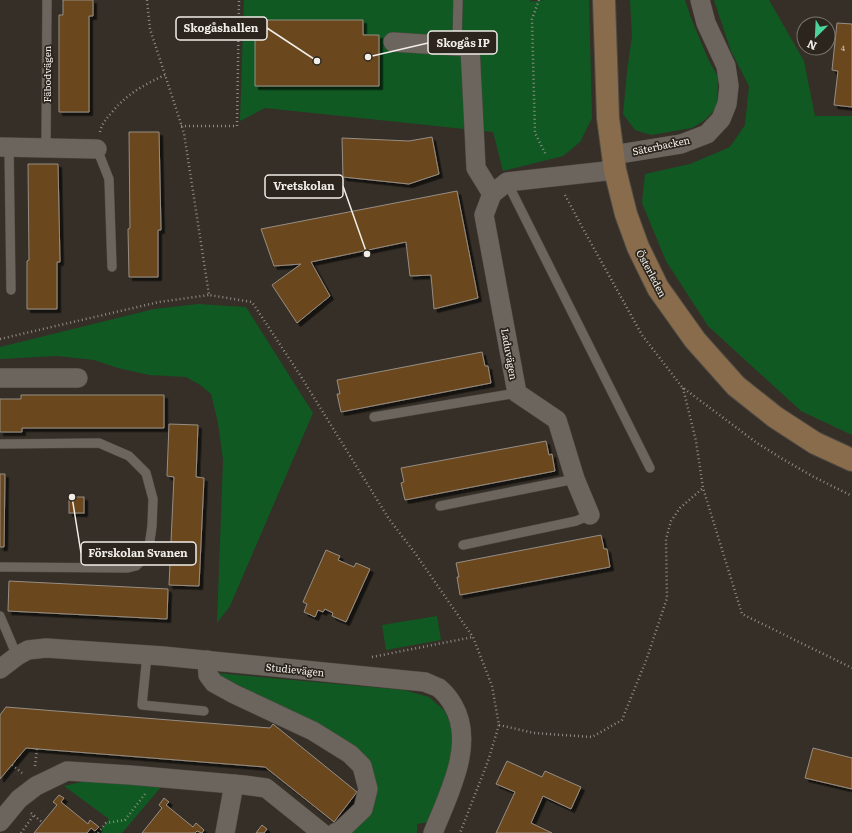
<svg xmlns="http://www.w3.org/2000/svg" width="852" height="833" font-family="Literata,serif">
<style>
.green{fill:#115923}
.building{fill:#6b461b;stroke:#968e85;filter:url(#shadow)}
.lines{fill:none;stroke-linecap:round;stroke-linejoin:round}
.lane-casing{stroke:#4f4a44;stroke-width:10}
.street-casing{stroke:#4f4a44;stroke-width:20}
.secondary-casing{stroke:#4f4a44;stroke-width:24}
.path{stroke:#918c86;stroke-width:2.5;stroke-dasharray:1 3;stroke-linecap:butt}
.lane{stroke:#6c655d;stroke-width:9}
.street{stroke:#6c655d;stroke-width:19}
.secondary{stroke:#896c4c;stroke-width:22}
.labels{text-anchor:middle;dominant-baseline:central;stroke-width:3.5;stroke-linejoin:round;paint-order:stroke}
.number-label{font-size:8px;fill:#d0c3b5}
.street-label{font-size:10px;fill:#f1ede8;stroke:#2b251d}
.leader{fill:none;stroke:#f1ede8;stroke-width:1.5}
.callout-dot{fill:#f1ede8;stroke:#2b251d;stroke-width:1.5}
.callout{fill:#2b251d;stroke:#f1ede8;stroke-width:1.5}
.callout-label{font-size:11px;text-anchor:middle;font-weight:bold;fill:#f1ede8}
</style>
<defs>
<filter id="shadow"><feDropShadow dx="3.5" dy="3.5" stdDeviation="0" flood-color="#0009"/></filter>
</defs>
<rect width="100%" height="100%" fill="#352f27"/>
<g class="green">
<polygon points="244,0 531,0 530,2 545,0 589,0 592,118 580,142 563,156 503,171 493,132 265,108 240,121"/>
<polygon points="630,0 685,0 691,18 708,59 718,77 717,107 705,120 692,128 651,135 635,130 623,114 627,72 632,36"/>
<polygon points="714,0 769,0 804,61 815,116 852,116 852,435 801,411 708,326 666,261 642,203 645,174 690,164 730,147 745,125 749,86 731,51"/>
<polygon points="198,304 246,307 313,413 230,606 217,623 223,460 218,423 211,394 200,385 186,377 149,375 118,368 94,360 57,356 0,359 0,347 154,309"/>
<polygon points="437,616 441,640 386,650 382,625"/>
<path d="M216,673L404,690L429,697L445,711L453,730L451,765L430,822L417,824V833H347C368,816 378,811 375,781L279,707Z"/>
<polygon points="90,780 161,787 122,833 99,833 109,819 64,786"/>
</g>
<g class="building">
<polygon points="63,0 93,0 93,16 89,16 89,112 59,112 59,15 63,15"/>
<polygon points="255,20 363,20 363,35 379,35 379,86 255,86"/>
<polygon points="837,23 852,24 852,107 834,105 838,71 832,70"/>
<polygon points="129,132 159,132 161,230 158,230 158,277 129,277 128,229 130,228"/>
<polygon points="432,137 439,174 409,184 343,177 342,138 409,141"/>
<polygon points="28,164 58,164 60,262 57,262 57,309 27,309 27,261 29,260"/>
<polygon points="457,191 478,298 434,309 431,275 410,276 406,242 311,262 330,296 297,323 272,285 301,264 274,266 261,229"/>
<polygon points="482,352 485,366 488,366 491,383 341,412 337,394 340,394 337,380"/>
<polygon points="21,395 164,395 164,428 22,428 22,432 0,432 0,399 21,399"/>
<polygon points="169,424 198,425 196,477 204,478 199,586 169,585 174,477 167,476"/>
<polygon points="546,441 549,455 552,454 555,471 405,500 401,483 404,482 401,468"/>
<polygon points="0,474 5,474 4,547 0,547"/>
<rect x="69" y="497" width="15" height="16"/>
<polygon points="601,535 604,549 607,549 610,567 460,595 457,577 459,577 456,563"/>
<polygon points="326,550 340,556 338,560 354,567 356,563 370,569 346,622 332,616 333,613 325,609 323,612 318,610 315,617 304,612 307,604 303,602"/>
<polygon points="9,581 168,589 167,619 8,611"/>
<polygon points="6,707 270,728 273,724 357,792 334,822 265,767 26,748 0,779 0,715"/>
<polygon points="813,748 852,758 852,789 805,778"/>
<polygon points="507,761 542,777 545,771 581,787 571,809 543,796 531,823 552,833 496,833 515,792 496,784"/>
<polygon points="59,795 64,798 61,802 88,824 90,820 99,827 95,831 91,828 87,833 34,833 57,805 53,802"/>
<polygon points="164,798 169,802 166,805 193,827 196,823 204,830 202,833 197,831 195,833 142,833 162,808 159,805"/>
<polygon points="262,825 267,829 264,833 256,833"/>
</g>
<g class="lines">
<defs>
<g id="lane">
<polyline points="457,47 458,0"/>
<polyline points="9,147 11,290"/>
<polyline points="46,147 47,0"/>
<polyline points="97,149 109,179 112,267"/>
<polyline points="507,182 650,468"/>
<polyline points="374,417 517,393"/>
<polyline points="0,444 99,443 129,456 146,473 153,499 152,526 148,554 136,566 128,568 0,567"/>
<polyline points="440,506 575,479"/>
<polyline points="463,545 576,521 590,515"/>
<polyline points="0,616 17,656"/>
<polyline points="147,655 142,705 204,711"/>
</g>
<g id="street">
<polyline points="393,42 470,47 476,168 492,194 507,182 615,170"/>
<polyline points="0,147 97,149"/>
<polyline points="613,155 681,144 707,134 721,119 727,104 729,86 726,66 706,23 700,0"/>
<polyline points="492,194 484,215 517,393 557,420 575,479 590,515"/>
<polyline points="0,378 78,378"/>
<polyline points="207,660 208,675 214,683 234,694 313,731 350,754 362,766 368,789 363,809 341,830 335,833"/>
<path d="M0,669L17,656L28,650L46,648L163,656L425,682C429,684 435,686 439,688C445,693 449,698 453,705C476,744 448,795 433,833"/>
<polyline points="0,822 19,799 36,786 67,771 130,775 244,785 266,788 322,833"/>
<polyline points="225,833 234,784"/>
</g>
<polyline id="secondary" points="604,0 608,118 615,170 626,214 638,247 658,288 695,340 736,386 775,417 815,443 852,460"/>
</defs>
<use href="#lane" class="lane-casing"/>
<use href="#street" class="street-casing"/>
<use href="#secondary" class="secondary-casing"/>
<g class="path">
<polyline points="147,0 150,29 184,133 209,295 252,302 300,375 389,519 415,553 473,637 492,686 499,725 488,761 460,833"/>
<polyline points="539,0 532,19 535,133 546,155"/>
<polyline points="181,126 237,126 239,0"/>
<path d="M100,132C102,123 107,118 113,111C128,93 144,85 165,75"/>
<polyline points="565,195 581,225 642,335 682,387 757,443 781,458 812,476 852,496"/>
<polyline points="0,339 159,302 209,295"/>
<polyline points="683,388 696,441 703,488 742,614 852,668"/>
<polyline points="372,657 473,637"/>
<polyline points="499,725 534,733 592,737 622,720 647,658 667,598 666,539 671,521 680,508 703,488"/>
<polyline points="12,765 22,773"/>
<polyline points="35,766 37,749"/>
<polyline points="31,813 43,823"/>
<polyline points="21,833 33,816"/>
<polyline points="98,833 106,823 125,820 145,794"/>
</g>
<use href="#lane" class="lane"/>
<use href="#street" class="street"/>
<use href="#secondary" class="secondary"/>
</g>
<g class="labels">
<g class="number-label">
<text x="843" y="47">4</text>
</g>
<g class="street-label">
<text transform="translate(46 74) rotate(-90)">Fäbodvägen</text>
<text transform="translate(661 145) rotate(-12)">Säterbacken</text>
<text transform="translate(652 273) rotate(62)">Österleden</text>
<text transform="translate(510 354) rotate(80)">Laduvägen</text>
<text transform="translate(295 669) rotate(6)">Studievägen</text>
</g>
</g>
<path class="leader" d="M317 61L267 28M368 57L428 43M367 254L343 186M72 497L81 553"/>
<g class="callout-dot">
<circle cx="317" cy="61" r="4"/>
<circle cx="368" cy="57" r="4"/>
<circle cx="367" cy="254" r="4"/>
<circle cx="72" cy="497" r="4"/>
</g>
<g class="callout">
<rect x="176" y="17" width="91" height="23" rx="4"/>
<rect x="428" y="31" width="69" height="23" rx="4"/>
<rect x="265" y="175" width="78" height="23" rx="4"/>
<rect x="81" y="542" width="115" height="23" rx="4"/>
</g>
<g class="callout-label">
<text x="221" y="32">Skogåshallen</text>
<text x="463" y="47">Skogås IP</text>
<text x="304" y="190">Vretskolan</text>
<text x="138" y="557">Förskolan Svanen</text>
</g>
<g transform="translate(816 36) rotate(204)"><circle r="19" fill="#2b251d" stroke="#7a756e"/>
<path d="M0-3L7 15L0 10L-7 15Z" fill="#4ad49c"/>
<text y="-6" font-size="11" font-weight="bold" text-anchor="middle" fill="#f1ede8">N</text>
</g>
</svg>
